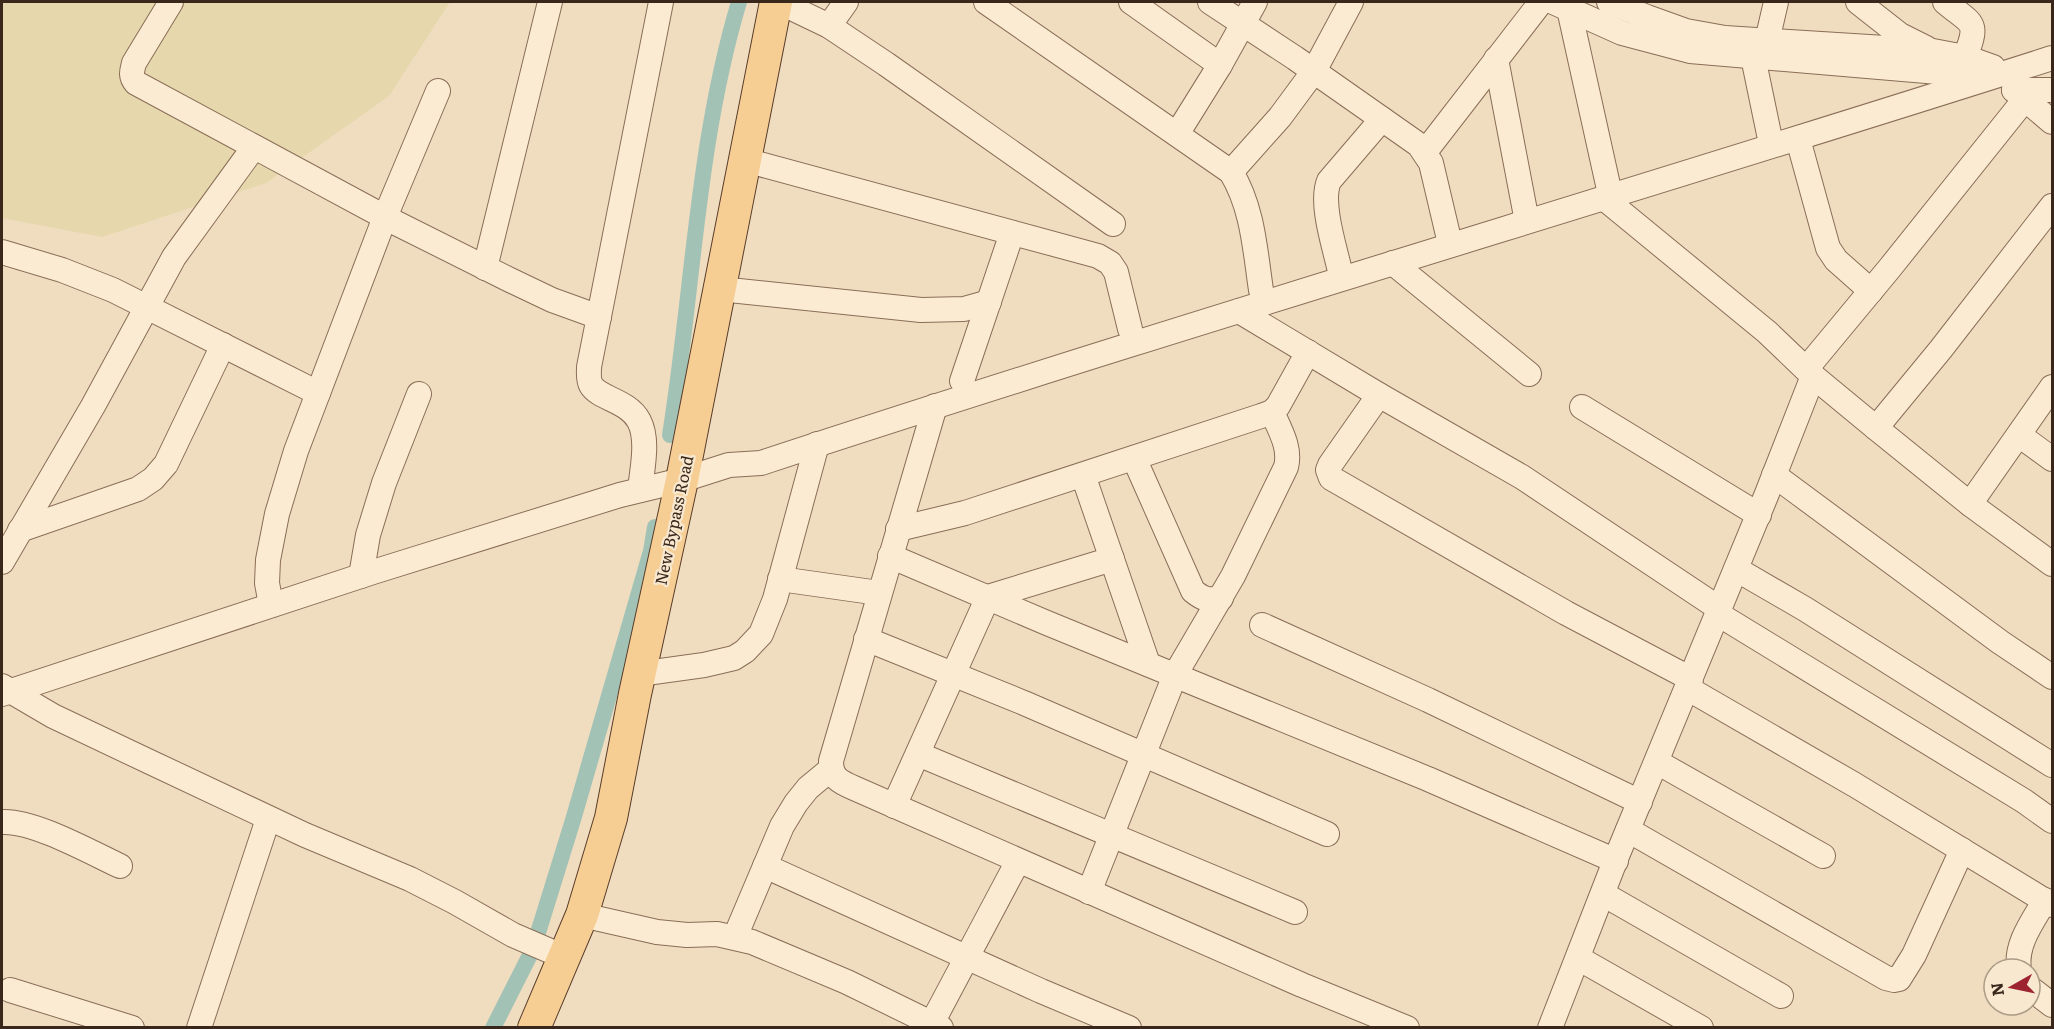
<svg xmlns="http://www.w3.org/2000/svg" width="2054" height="1029" font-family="Literata,serif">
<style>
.farmland{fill:#e6d7ac}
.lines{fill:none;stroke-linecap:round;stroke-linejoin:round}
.canal{stroke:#a3c2b6;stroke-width:16}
.minor-casing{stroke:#8a6d57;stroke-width:26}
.major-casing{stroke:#583c2b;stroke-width:34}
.minor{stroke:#fbebd3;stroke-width:24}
.major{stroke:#f6ce94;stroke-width:32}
.labels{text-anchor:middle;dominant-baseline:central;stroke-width:4.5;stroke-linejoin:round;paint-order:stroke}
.street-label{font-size:16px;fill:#39271c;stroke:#f7e8cf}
</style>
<rect width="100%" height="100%" fill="#f0ddbf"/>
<polygon class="farmland" points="2,2 450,2 389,96 266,183 102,237 2,218"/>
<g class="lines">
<g class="canal">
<path d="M670,435C693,291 697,142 739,2"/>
<polyline points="493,1028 533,949 573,820 651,551 655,527"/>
</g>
<defs>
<g id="minor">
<path d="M171,2L134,63C132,71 130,76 136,83L394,222L510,280L552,300L599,317"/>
<polyline points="779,2 829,26 886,64 1113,224"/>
<path d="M986,2L1231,172C1253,208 1255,250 1261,290"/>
<polyline points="1131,2 1220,65"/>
<polyline points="1210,2 1295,58 1419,145 1431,163 1448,235"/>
<polyline points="1553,2 1622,33 1690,51 1938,72 1965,77"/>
<polyline points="1609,2 1647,17 1686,31 1725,38 1933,51 1965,57 1993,67"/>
<polyline points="1858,2 1900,35 1926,48"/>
<path d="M1945,2C1972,25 1980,20 1965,57"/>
<polyline points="1569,9 1608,185"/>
<polyline points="829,26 846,2"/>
<polyline points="1767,41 1776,2"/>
<polyline points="1753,57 1769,134"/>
<polyline points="1496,59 1525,211"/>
<polyline points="2014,90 2052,122"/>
<polyline points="2014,90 2052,90"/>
<polyline points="1177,134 1220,65 1255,2"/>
<polyline points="1798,139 1828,248 1836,260 1871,291"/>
<polyline points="1425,152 1541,2"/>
<polyline points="745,160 1098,256 1110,263 1116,272 1130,329"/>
<polyline points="1231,172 1280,117 1314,71 1351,2"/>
<polyline points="1605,199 1767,332 1813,376 1876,428 1970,504 2052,564"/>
<polyline points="2,252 62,270 113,290 318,393"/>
<polyline points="1393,263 1529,374"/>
<path d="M1339,267C1334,245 1320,202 1329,181L1382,119"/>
<polyline points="485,268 550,2"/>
<polyline points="720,289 921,310 964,309 989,302"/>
<polyline points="1239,311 1379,395 1522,477 1720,609"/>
<polyline points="1806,369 1889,269 2025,99"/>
<polyline points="962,381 1012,233"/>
<polyline points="1379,395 1330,465 1328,470 1331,478 1566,613 1691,679"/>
<path d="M935,406L831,761C831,778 840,782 854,788L1302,985L1407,1028"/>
<polyline points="1582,407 1759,515"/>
<polyline points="1876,428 1941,349 2052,206"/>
<polyline points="2019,435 2052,459"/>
<path d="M1134,458L1193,591C1203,599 1208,601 1221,598"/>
<polyline points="1083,475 1148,664"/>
<polyline points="1774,475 2000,642 2052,677"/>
<path d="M640,490C642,469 649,440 639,421C628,400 599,399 591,385C588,380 589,372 589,367L661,2"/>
<polyline points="1970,504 2052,387"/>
<polyline points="898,529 965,513 1261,416 1272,412 1278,406 1308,352"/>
<polyline points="20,530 138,489 153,479 166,464 223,345"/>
<polyline points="890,556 1047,623 1428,779 1616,861"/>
<polyline points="2,562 93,406 174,257 254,147"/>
<polyline points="1736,569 1805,609 2052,765"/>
<polyline points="361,576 368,535 384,483 419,394"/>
<polyline points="780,579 879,593"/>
<polyline points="271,605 267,583 268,560 277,514 296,451 385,217 438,91"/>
<polyline points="1718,614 2024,801 2052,821"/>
<polyline points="1262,625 1428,700 1640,802"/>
<polyline points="866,639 1024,703 1327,834"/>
<polyline points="639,674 704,665 734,658 745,651 761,634 775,599 817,444"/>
<polyline points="2,686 53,716 150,762 305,835 410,879 455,902 513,935 564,957"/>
<polyline points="1687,688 1855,785 2052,905"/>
<path d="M2,694L373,572L620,495L682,480L729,465L761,463C1190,322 1623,195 2052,58"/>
<polyline points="918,754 1295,912"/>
<polyline points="1657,762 1823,856"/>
<polyline points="894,806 988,597 1112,559"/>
<path d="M2,822C33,820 90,852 120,866"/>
<polyline points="1628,830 1886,978 1894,980 1899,979 1914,955 1962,850"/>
<polyline points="765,866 1041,991 1129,1028"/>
<path d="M1089,892L1175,675L1233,576L1286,467C1291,448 1280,430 1272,412"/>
<polyline points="1603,894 1781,996"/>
<polyline points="582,915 657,932 687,935 717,934 752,942 847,982 941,1028"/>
<polyline points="735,937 782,826 796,803 808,788 831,769"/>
<polyline points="1578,958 1701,1028"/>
<path d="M2019,969C2015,944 2033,921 2045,900"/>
<polyline points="2030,988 2052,1005"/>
<polyline points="10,990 132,1028"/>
<polyline points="932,1023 1018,861"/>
<polyline points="199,1028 268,819"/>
<polyline points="1550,1028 1617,856 1766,496 1813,376"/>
</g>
<polyline id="major" points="534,1028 582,915 611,818 635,694 682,480 776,2"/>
</defs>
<use href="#minor" class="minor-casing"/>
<use href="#major" class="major-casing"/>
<use href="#minor" class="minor"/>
<use href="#major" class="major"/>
</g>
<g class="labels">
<g class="street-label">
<text transform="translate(673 520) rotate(-78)">New Bypass Road</text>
</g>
</g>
<rect width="2054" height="1029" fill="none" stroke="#39271c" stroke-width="6"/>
<g transform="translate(2012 987) rotate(261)"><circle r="28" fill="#f7e8cf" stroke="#ab9b87" stroke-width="1.5"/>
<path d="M0-4.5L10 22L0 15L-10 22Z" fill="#9d2330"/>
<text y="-9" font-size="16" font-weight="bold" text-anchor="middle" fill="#39271c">N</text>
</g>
</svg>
